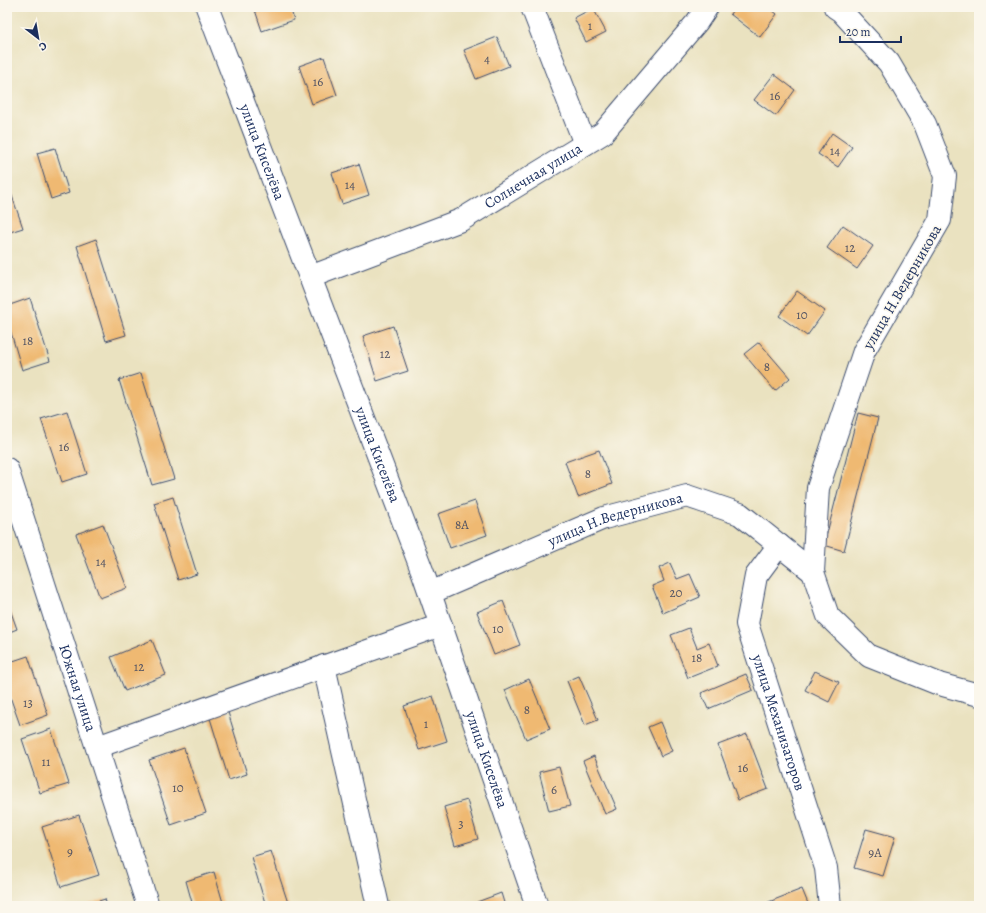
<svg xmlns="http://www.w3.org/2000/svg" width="986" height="913" font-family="Alegreya,serif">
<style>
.building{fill:#efb972}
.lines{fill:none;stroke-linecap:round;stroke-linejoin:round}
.street-casing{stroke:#3a4a6d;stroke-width:24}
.street{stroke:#fff;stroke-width:22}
.labels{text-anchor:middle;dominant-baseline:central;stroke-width:3;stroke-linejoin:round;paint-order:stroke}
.number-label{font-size:13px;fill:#505263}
.street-label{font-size:15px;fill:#1b2f5e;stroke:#fbf7ec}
</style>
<rect width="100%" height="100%" fill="#fbf7ec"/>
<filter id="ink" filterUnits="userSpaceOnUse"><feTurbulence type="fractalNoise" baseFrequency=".025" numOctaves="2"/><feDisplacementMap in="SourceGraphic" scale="8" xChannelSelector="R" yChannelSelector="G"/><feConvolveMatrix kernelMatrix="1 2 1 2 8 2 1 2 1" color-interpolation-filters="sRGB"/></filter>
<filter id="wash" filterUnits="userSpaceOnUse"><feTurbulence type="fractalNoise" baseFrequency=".012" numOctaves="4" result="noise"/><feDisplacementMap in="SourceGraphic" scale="16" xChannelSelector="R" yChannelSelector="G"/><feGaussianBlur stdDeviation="0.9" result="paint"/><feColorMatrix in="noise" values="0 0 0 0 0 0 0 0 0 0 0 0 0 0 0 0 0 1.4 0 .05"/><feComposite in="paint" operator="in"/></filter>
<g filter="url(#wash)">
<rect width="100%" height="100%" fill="#eae2c0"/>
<g id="blocks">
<g class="building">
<polygon points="254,7 290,7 294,20 262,31"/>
<polygon points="735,7 768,7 777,14 760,37 730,14"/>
<polygon points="593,8 606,32 586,42 574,18"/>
<polygon points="497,37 509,66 476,79 464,50"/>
<polygon points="324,57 337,95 312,104 299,66"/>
<polygon points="774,74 795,90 776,116 754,100"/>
<polygon points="832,133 852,147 838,167 818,154"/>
<polygon points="55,148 69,193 51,199 37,153"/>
<polygon points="359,164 369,195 342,204 332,173"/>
<polygon points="11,193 23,228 7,233 7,194"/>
<polygon points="843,225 873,246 857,269 827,248"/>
<polygon points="96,239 126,335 106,341 77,246"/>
<polygon points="797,291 825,311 807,336 779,316"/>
<polygon points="30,298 50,361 22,370 7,319 7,306"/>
<polygon points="393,326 408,371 377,381 363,336"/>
<polygon points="759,342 790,378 775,391 744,354"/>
<polygon points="141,373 174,479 152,485 119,380"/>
<polygon points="67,411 87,474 62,482 41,419"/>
<polygon points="858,413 878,418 844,551 824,545"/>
<polygon points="599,450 612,484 578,497 565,462"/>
<polygon points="173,497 197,574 178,580 154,503"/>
<polygon points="475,501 487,535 450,548 438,514"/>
<polygon points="103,524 127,588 100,598 76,534"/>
<polygon points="670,563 677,579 690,574 700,597 663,613 652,586 664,581 659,568"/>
<polygon points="7,601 17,629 7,633"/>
<polygon points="503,601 520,645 494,655 477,612"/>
<polygon points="689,628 697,648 709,643 718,666 688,678 671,635"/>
<polygon points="152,640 166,675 125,691 111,657"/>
<polygon points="28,656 48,715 20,725 7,688 7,663"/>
<polygon points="815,671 839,682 829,702 805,690"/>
<polygon points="746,674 753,690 708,709 701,693"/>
<polygon points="579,676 598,720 585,725 567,681"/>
<polygon points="529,679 550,729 526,739 505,690"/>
<polygon points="433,696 447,741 419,750 404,706"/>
<polygon points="227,709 247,774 229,780 209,715"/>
<polygon points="660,722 672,751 661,756 648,727"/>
<polygon points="51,729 69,784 40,793 22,739"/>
<polygon points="747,734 768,789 738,800 718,745"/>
<polygon points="184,748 206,813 171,825 149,760"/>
<polygon points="594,756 617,809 605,814 583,761"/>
<polygon points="559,767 570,806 549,811 539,772"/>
<polygon points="467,800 478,839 455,846 444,807"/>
<polygon points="79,815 99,875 61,887 42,827"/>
<polygon points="866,829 895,837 883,876 854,868"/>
<polygon points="271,851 289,906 266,906 251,857"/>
<polygon points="214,872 224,906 193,906 186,881"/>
<polygon points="802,889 809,906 762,906 761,905"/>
<polygon points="501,893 505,906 478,906 477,902"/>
<polygon points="105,899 107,906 83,906"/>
</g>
</g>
</g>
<g filter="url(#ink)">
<use href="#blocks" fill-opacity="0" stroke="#3a4a6d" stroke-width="1"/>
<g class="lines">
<defs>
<g id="street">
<path id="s1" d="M207,7L423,573L537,906"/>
<polyline points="532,7 585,144"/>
<polyline points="835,7 841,11 889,63 925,124 945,176 940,220 864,351 818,488 813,572 828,616 869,656 939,684 979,695"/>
<path id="s2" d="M310,277L461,220L603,133L697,22L707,7"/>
<path id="s3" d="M7,469L148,906"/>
<path id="s4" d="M779,545L756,576L747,624L826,868L830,906"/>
<path id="s5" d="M430,593L604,518L687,496L740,514L813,572"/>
<polyline points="324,666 378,906"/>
<polyline points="97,747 441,625"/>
</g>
</defs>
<use href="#street" class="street-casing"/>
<use href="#street" class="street"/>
</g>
</g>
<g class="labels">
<g class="number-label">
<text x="590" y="25">1</text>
<text x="487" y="58">4</text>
<text x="318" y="81">16</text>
<text x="775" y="95">16</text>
<text x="835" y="150">14</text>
<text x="350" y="184">14</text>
<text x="850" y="247">12</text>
<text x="802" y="314">10</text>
<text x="28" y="340">18</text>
<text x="385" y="353">12</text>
<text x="767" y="366">8</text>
<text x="64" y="446">16</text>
<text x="588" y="473">8</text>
<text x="462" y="524">8А</text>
<text x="101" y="561">14</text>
<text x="676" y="592">20</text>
<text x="498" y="628">10</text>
<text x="697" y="657">18</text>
<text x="139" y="666">12</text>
<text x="28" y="702">13</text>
<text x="527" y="709">8</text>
<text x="426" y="723">1</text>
<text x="46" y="761">11</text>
<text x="743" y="767">16</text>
<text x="178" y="787">10</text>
<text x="554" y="789">6</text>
<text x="461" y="823">3</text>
<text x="70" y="851">9</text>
<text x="875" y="852">9А</text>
</g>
<g class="street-label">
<text stroke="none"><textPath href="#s1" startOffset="155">улица Киселёва</textPath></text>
<text stroke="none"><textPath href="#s2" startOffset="246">Солнечная улица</textPath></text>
<text transform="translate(902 287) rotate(-60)">улица Н.Ведерникова</text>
<text stroke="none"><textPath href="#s1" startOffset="479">улица Киселёва</textPath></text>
<text stroke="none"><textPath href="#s5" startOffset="200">улица Н.Ведерникова</textPath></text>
<text stroke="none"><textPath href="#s3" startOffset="230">Южная улица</textPath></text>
<text stroke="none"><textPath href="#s4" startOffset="191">улица Механизаторов</textPath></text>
<text stroke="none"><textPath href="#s1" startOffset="803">улица Киселёва</textPath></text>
</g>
</g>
<rect width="986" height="913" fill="none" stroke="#fbf7ec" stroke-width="24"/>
<g transform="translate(38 38) rotate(149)" stroke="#fbf7ec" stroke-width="3" paint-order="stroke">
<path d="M0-3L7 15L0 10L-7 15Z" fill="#1b2f5e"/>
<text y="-6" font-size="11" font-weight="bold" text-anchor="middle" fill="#1b2f5e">С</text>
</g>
<path d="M840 36v6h61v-6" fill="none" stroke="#1b2f5e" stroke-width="2"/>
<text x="846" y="36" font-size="12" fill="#1b2f5e" stroke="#fbf7ec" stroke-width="3" paint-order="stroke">20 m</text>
</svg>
